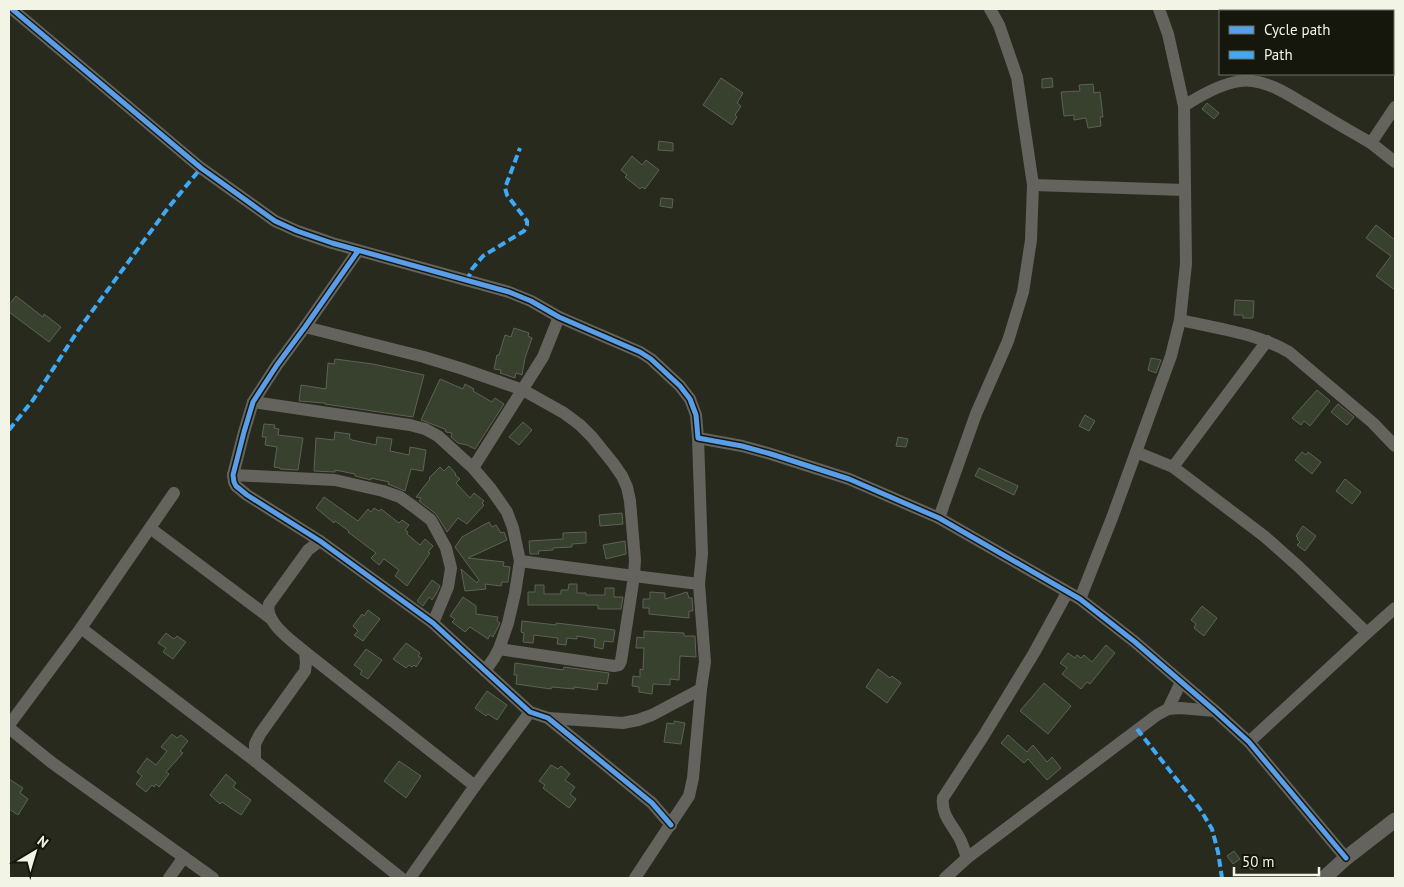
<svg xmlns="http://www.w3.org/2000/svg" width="1404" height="887" font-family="'PT Sans',sans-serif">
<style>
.building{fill:#37412e;stroke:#5d6157}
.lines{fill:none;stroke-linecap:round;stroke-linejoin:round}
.minor{stroke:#64635e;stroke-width:12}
.tertiary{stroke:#64635e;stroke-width:15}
.quiet{stroke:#3fa9f5;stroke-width:4;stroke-dasharray:8 4;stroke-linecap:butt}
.cycleway-casing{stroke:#15170c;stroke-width:8}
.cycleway{stroke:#5a9eea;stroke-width:5}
</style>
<rect width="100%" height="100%" fill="#292a1e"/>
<g class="building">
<polygon points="721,78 743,93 737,103 741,106 735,115 737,117 732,125 703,105"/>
<polygon points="1052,78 1053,87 1042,88 1042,79"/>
<polygon points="1093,84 1094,93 1100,92 1103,117 1100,117 1101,126 1088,128 1086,118 1074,120 1074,115 1064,116 1061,92 1080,91 1079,85"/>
<polygon points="1207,103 1219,113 1214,119 1202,109"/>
<polygon points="659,141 673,143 673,151 658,150"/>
<polygon points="632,156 642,165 646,160 659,170 645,189 642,187 640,189 625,177 627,175 621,170"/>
<polygon points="661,198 673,199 672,208 660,206"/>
<polygon points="1376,225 1395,240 1395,290 1376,276 1391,256 1366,238"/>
<polygon points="16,296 43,317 44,314 61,327 49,342 9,312 9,305"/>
<polygon points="1235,300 1254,301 1253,318 1243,318 1243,315 1234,315"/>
<polygon points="514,328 529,333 528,336 532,338 525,358 522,375 516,373 515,378 500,373 501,370 494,369 497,355 499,355 505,335 511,337"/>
<polygon points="1151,358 1161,360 1156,373 1148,370"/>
<polygon points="335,359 373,364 424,375 413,417 325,404 325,403 299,401 301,385 326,389 328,363 334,364"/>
<polygon points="440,379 463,389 465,384 474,389 473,391 492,402 495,398 504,404 475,449 467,445 458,443 451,437 452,433 446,432 445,429 421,420"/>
<polygon points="1317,390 1330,401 1310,426 1304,421 1301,425 1292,418"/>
<polygon points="1338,404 1354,417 1347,425 1331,412"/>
<polygon points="1085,415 1095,421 1089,431 1079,426"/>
<polygon points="523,422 532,430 519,445 509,437"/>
<polygon points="264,424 275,425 274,428 279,429 278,435 303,438 298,470 280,469 280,468 274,467 277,447 265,445 266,437 262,437"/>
<polygon points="335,432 350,434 349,438 352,440 376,445 377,437 392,439 390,451 409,455 410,447 426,450 423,471 411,469 405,491 388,484 389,482 371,478 371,480 355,476 355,474 335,470 335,472 314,471 316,438 334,440"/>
<polygon points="898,437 908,439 906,447 896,446"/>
<polygon points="1302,452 1306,455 1308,452 1321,462 1312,474 1295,460"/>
<polygon points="449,466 456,474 455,475 460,479 456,483 470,498 474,493 484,501 482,503 484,505 467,524 458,518 447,532 436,514 419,501 421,498 416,497 430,479 429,478 440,467 444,471"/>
<polygon points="979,468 1018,486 1014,495 975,476"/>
<polygon points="1345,479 1361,492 1352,504 1336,491"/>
<polygon points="324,497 358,521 368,509 371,512 374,508 379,511 381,509 399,523 402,520 409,525 405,530 408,532 407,534 420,545 425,539 433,546 428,552 430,553 407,586 395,576 399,570 384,559 379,565 371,558 376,553 348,532 349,531 335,521 334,523 316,508"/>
<polygon points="622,513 623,524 600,526 599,515"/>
<polygon points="489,522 492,527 496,525 501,533 504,532 507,540 468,558 504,562 503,566 510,567 508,582 502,582 501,586 485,584 486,589 465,591 461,569 477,583 479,580 455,547 462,537"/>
<polygon points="1303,526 1316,536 1305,551 1297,545 1300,542 1297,539 1298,538 1296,536"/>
<polygon points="586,532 586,543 572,544 572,547 553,548 553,550 538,551 539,554 530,554 529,541 563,539 563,533"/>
<polygon points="625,541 626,554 606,559 603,545"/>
<polygon points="432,580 440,586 436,594 432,600 429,597 423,606 417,601"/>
<polygon points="569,584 577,584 577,593 586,593 586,595 605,595 605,588 614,588 614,597 623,597 621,609 598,609 598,605 528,605 528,592 535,592 535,585 544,585 544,594 561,594 561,590 568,590"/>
<polygon points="650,592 665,593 665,599 687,592 689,598 692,598 693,611 689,611 689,618 649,614 649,608 643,608 643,599 650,599"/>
<polygon points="463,597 476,606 476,614 498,617 497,621 500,623 493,637 490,635 488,639 470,627 465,632 452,622 455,619 450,616"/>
<polygon points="1202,606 1217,618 1204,636 1194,628 1196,624 1191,620"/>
<polygon points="368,610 380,619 363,641 354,635 358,631 353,626 362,614 364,616"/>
<polygon points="522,621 556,625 556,623 615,630 613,642 604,641 603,649 594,647 595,639 577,636 577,639 567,638 566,645 557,644 558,638 534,635 533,643 523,642 524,633 521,632"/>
<polygon points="644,631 684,633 684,636 695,636 696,657 680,656 679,680 670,679 670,685 653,684 652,694 639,692 639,687 632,686 633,676 640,677 640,669 643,670 644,648 636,648 637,637 644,638"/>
<polygon points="166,633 174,639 177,636 186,642 173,659 163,652 166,648 158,643"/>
<polygon points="406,643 420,653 418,656 422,658 416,667 414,665 412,667 409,665 406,668 393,659"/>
<polygon points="1106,645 1115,653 1090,684 1087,682 1081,689 1062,674 1067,668 1060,663 1068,653 1075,658 1077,655 1081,658 1084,655 1092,662"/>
<polygon points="366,649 382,660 368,679 360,674 362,671 354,665"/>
<polygon points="515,663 563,670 564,667 609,673 607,684 598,683 597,690 574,687 574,689 552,687 551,689 516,684 517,675 514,675"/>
<polygon points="878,669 890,678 892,676 901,683 887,703 866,687"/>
<polygon points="1044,683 1071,706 1048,734 1020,711"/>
<polygon points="487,691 507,705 497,720 488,714 486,716 475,708"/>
<polygon points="674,721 685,723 681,744 664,742 667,723 674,724"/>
<polygon points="172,734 177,738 181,735 188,741 180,751 183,753 166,772 169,774 159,787 156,784 154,787 152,785 146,792 136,784 142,776 137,772 147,758 156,765 167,751 161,747"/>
<polygon points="1008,735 1027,752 1033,745 1047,762 1052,757 1061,768 1047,780 1028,759 1024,763 1001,743"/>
<polygon points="399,761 421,776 406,798 384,781"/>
<polygon points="551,765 558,769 561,766 570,774 565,780 575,787 570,794 576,799 569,808 543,788 545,785 539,781"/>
<polygon points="226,774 236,783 233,787 251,800 241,815 222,802 220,804 210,795"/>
<polygon points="9,779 23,788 20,793 28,799 18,815 9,809"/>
<polygon points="1234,851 1240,859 1233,864 1227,856"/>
<polygon points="1254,858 1259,866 1251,870 1246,863"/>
</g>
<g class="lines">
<g class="minor">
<polyline points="12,9 201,168 275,221 297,231 332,243 509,292 531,301 559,317 640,352 651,359 680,386 690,399 696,415 698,438 742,446 771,454 849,479 939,518 1080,599 1135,642 1215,711 1249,742 1346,858"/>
<path d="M1184,106C1201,95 1231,78 1252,81C1272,83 1290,96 1308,106C1329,119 1350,131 1371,143"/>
<polyline points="1395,107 1371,143 1395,162"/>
<polyline points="1033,185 1185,190"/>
<polyline points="358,251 305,327 277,365 253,402 244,432 233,475 234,482 236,486 247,495 320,541 433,623 530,712 548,718 652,803 671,825"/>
<path d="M1180,320C1216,328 1256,333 1289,352L1373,423L1395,446"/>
<polyline points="305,327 424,357 463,369 523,390 564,413 580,425 592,437 613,463 622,476 627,487 630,501 635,560 634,576 621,661 619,665 614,666 499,649"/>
<polyline points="253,402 410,425 425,429 438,436 473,468 491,489 507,512 513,528 520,561 515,593 508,623 499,649 494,658 485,671"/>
<polyline points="1136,452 1173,467 1264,536 1299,567 1367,633"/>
<polyline points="1173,467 1267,341"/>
<polyline points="473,468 543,357 559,317"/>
<polyline points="233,475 335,480 383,491 400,497 414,507 431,520 446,548 451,568 448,587 433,623"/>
<polyline points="939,518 976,414 1008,341 1023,292 1031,240 1033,185 1017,77 999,25 990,9"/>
<polyline points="150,528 270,618"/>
<path d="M320,541L308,550L269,604C264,622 292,641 305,652L475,786"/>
<polyline points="520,561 634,576 699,584"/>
<polyline points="1080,599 1112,518 1171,356 1180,320 1186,264 1184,106 1168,34 1159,9"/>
<polyline points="81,628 255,761 401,878"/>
<polyline points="1168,709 1181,682"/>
<polyline points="548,718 623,723 638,720 652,715 701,689"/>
<polyline points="9,725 81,628 174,493"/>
<polyline points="9,728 51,762 213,878"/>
<polyline points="1249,742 1367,633 1395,608"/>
<polyline points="255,761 255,744 260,734 305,671 306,663 305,652"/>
<path d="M967,858C965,852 963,845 960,839C952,824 941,815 943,798L984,735L1034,653L1067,593"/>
<polyline points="169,878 184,857"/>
<polyline points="410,878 475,786 530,712"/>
<polyline points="635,878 689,796 693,778 701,689 705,662 699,584 702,554 698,438"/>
<polyline points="945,878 967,858 1157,715 1168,709 1180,708 1215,711"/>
</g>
<polyline class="tertiary" points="1324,878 1346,858 1395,820"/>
<g class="quiet">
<polyline points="467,281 472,269 483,256 524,231 527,225 527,221 507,195 505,188 520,148"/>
<polyline points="9,430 33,400 79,329 168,208 201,168"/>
<polyline points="1137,729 1200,809 1212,829 1218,852 1222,878"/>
</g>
<defs>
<g id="cycleway">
<polyline points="12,9 201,168 275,221 297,231 332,243 509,292 531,301 559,317 640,352 651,359 680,386 690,399 696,415 698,438 742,446 771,454 849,479 939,518 1080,599 1135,642 1215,711 1249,742 1346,858"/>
<polyline points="358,251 305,327 277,365 253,402 244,432 233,475 234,482 236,486 247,495 320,541 433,623 530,712 548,718 652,803 671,825"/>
</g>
</defs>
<use href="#cycleway" class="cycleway-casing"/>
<use href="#cycleway" class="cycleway"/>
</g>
<rect width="1404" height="887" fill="none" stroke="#f2f5e5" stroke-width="20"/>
<rect x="1219" y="10" width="175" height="65" fill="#15170c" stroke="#6d7063"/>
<rect x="1229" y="26" width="25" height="8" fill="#5a9eea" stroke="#6d7063"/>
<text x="1264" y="35" font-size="15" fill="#f2f5e5">Cycle path</text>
<rect x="1229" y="51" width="25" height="8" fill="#3fa9f5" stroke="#6d7063"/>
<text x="1264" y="60" font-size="15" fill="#f2f5e5">Path</text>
<g transform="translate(35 852) rotate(38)" stroke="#15170c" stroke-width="4" paint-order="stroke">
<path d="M0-4L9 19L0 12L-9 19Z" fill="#f2f5e5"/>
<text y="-8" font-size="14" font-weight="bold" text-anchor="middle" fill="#f2f5e5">N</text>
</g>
<path d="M1234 867v8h85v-8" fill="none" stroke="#f2f5e5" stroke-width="2.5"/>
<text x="1242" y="867" font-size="15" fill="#f2f5e5" stroke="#15170c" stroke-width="4" paint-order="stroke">50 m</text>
</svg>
